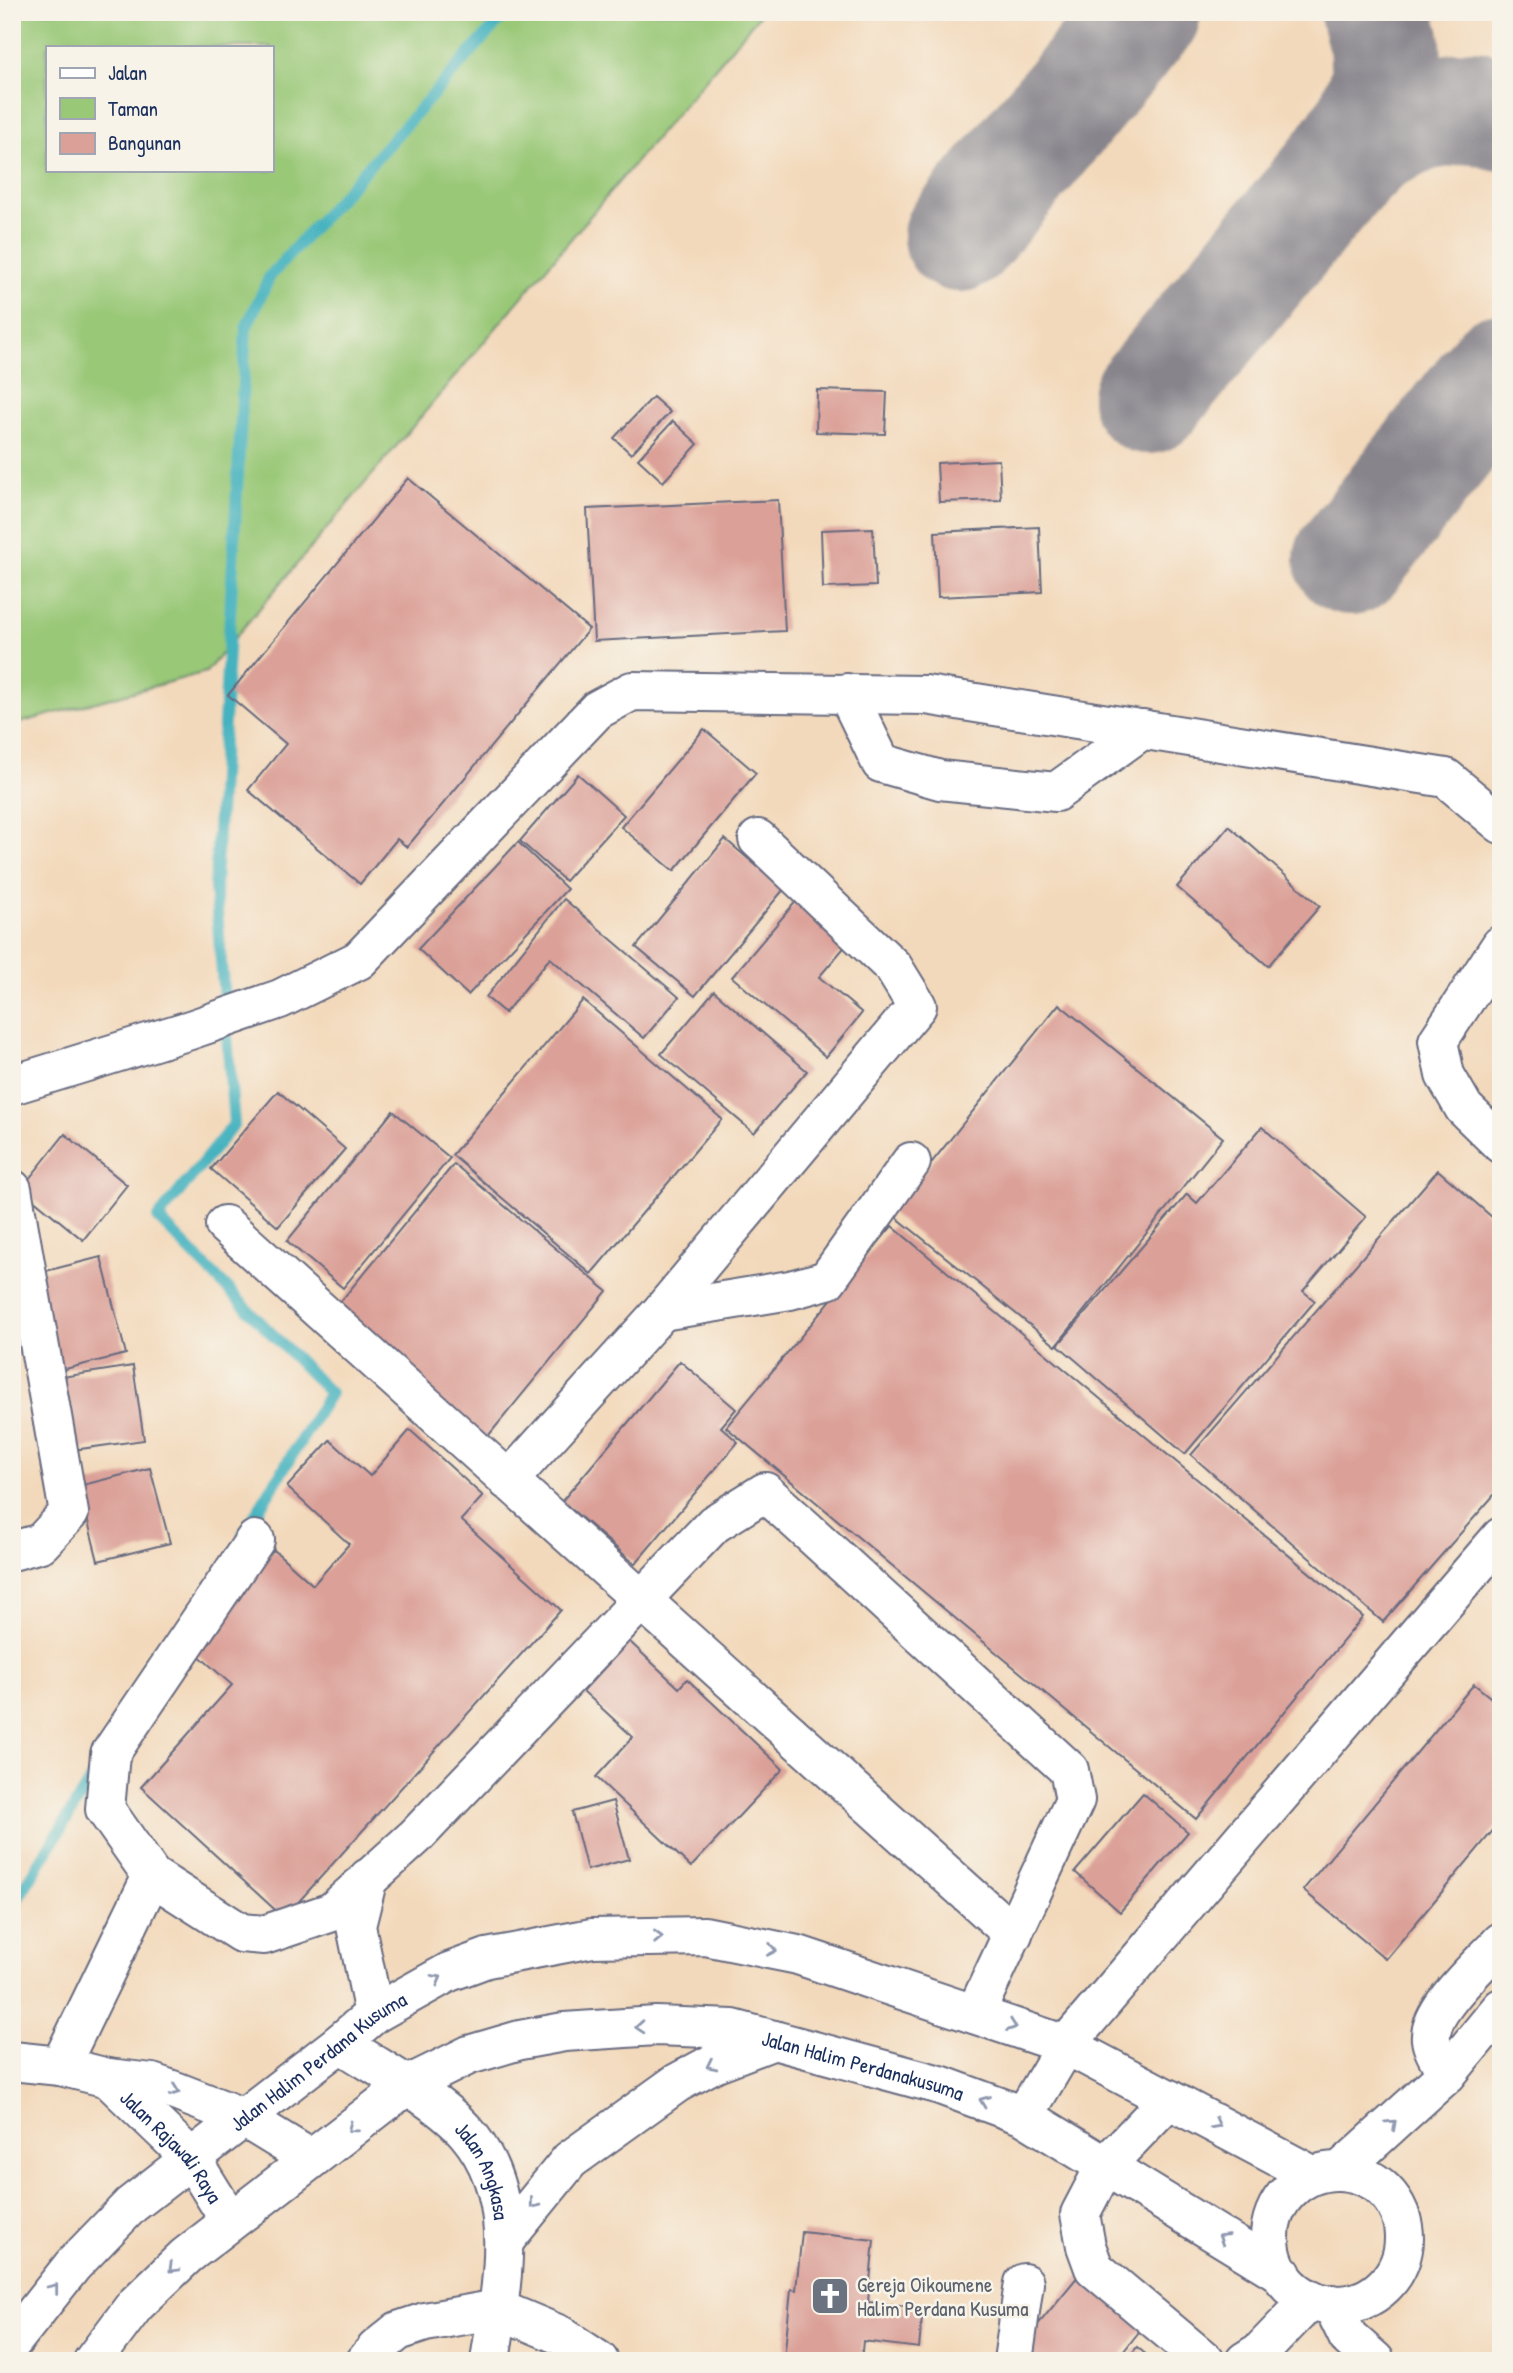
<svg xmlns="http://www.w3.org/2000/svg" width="1513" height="2373" font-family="'Patrick Hand',sans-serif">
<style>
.green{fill:#99c877;stroke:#5a7c6a;stroke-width:2;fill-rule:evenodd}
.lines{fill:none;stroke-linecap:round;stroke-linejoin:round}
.stream{stroke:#44b2bf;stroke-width:12}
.taxiway{stroke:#87848c;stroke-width:112}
.building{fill:#dba199}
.minor-casing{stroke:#676a7f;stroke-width:42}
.minor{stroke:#fff;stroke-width:38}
.oneway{stroke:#8d97ae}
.labels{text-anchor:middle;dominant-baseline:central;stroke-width:5;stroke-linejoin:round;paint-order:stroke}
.street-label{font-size:21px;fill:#1b2f5e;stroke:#f7f3e8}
.worship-label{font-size:21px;fill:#5b616d;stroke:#f7f3e8;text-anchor:start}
</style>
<rect width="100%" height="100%" fill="#f7f3e8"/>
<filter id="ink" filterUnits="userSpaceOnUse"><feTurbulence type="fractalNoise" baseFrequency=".0143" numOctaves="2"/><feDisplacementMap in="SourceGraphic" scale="14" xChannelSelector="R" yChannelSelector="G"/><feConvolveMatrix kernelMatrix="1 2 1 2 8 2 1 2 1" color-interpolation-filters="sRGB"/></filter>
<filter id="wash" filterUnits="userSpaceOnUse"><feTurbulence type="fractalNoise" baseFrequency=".00686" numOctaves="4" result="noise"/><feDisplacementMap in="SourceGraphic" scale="28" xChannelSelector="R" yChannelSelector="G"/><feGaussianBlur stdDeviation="1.57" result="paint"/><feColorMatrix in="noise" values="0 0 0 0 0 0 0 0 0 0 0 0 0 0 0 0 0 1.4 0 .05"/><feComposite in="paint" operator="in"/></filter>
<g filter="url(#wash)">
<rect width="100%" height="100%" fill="#f3d9bb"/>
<path class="green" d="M12,12H762L206,672L12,725ZM47,47H271V170H47Z"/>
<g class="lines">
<g class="stream">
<polyline points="243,1535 330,1393 158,1218 234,1124 215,886 246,328 270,276 507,12"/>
<polyline points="12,1908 95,1773"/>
</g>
<g class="taxiway">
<polyline points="1335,174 1370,124 1387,80 1385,44 1376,12"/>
<polyline points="959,236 1145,12"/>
<polyline points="1148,398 1335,174 1371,138 1418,116 1473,106 1501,115"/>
<polyline points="1350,559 1501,369"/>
</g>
</g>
<g id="blocks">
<g class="building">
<polygon points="817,390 887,392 885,434 816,432"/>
<polygon points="653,397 670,412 631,454 614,438"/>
<polygon points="673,421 698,444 663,482 638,459"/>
<polygon points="999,460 1001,500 939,502 937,463"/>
<polygon points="408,478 589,629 407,847 397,839 360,884 248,790 286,744 228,695"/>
<polygon points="778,500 785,631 594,641 587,509"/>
<polygon points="1039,527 1042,592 938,597 935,532"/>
<polygon points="873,528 876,586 823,588 821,530"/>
<polygon points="704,729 756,773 674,871 621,827"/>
<polygon points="578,774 624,815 565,881 520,841"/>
<polygon points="1229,826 1320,906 1268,966 1177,887"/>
<polygon points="725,839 784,889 695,996 636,947"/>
<polygon points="518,842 567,889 468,995 418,949"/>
<polygon points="803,893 854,936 819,977 862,1013 826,1057 732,977"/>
<polygon points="564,899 679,997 644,1038 550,958 505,1013 486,997"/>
<polygon points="714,991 807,1071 754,1133 661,1054"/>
<polygon points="583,1000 722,1119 591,1274 452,1155"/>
<polygon points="1059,1004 1223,1138 1056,1346 891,1213"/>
<polygon points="278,1091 345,1149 278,1227 211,1169"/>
<polygon points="393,1111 450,1158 343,1288 287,1241"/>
<polygon points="1262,1127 1366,1217 1303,1291 1315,1301 1185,1454 1058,1345 1187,1194 1197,1203"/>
<polygon points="65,1134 127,1185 83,1240 21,1189"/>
<polygon points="454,1164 607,1291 484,1441 331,1313"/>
<polygon points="1438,1170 1501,1225 1501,1487 1383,1622 1191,1455"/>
<polygon points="892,1226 1363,1617 1196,1819 726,1427"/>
<polygon points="101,1257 126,1354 57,1371 34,1274"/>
<polygon points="680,1361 736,1409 721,1427 738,1442 635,1564 562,1501"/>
<polygon points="133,1366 144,1440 73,1450 62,1377"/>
<polygon points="410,1430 483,1496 461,1520 561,1610 284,1918 141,1787 232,1685 188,1646 274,1550 313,1585 349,1544 287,1487 330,1440 370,1476"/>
<polygon points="150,1468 170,1543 98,1561 79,1486"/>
<polygon points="629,1641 679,1688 687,1679 783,1769 691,1867 596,1777 633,1737 583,1691"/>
<polygon points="1474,1684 1501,1706 1501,1821 1386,1959 1303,1890"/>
<polygon points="1143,1793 1188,1832 1120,1912 1075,1872"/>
<polygon points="613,1801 629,1859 587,1870 572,1812"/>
<polygon points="802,2232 874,2240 868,2302 923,2308 919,2348 863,2341 861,2361 784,2361 791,2289 796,2290"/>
<polygon points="1079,2275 1142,2328 1116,2361 1031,2361 1017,2350"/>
<polygon points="1137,2347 1154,2361 1126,2361"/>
</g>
</g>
</g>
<g filter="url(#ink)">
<use href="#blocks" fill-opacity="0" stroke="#676a7f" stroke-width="2"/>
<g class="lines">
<defs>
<g id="minor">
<polyline points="847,693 881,763 940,780 1056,792 1143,729"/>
<polyline points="1501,945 1438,1041 1445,1075 1464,1108 1501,1144"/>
<polyline points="12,1085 190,1030 280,999 359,960 597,710 632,691 926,695 1446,778 1501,824"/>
<polyline points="12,1189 69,1513 41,1543 12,1551"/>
<polyline points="225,1225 1013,1934"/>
<polyline points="662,1311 790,1290 827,1280 911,1162"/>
<polyline points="508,1481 662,1311 917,1006 893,967 758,839"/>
<polyline points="255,1540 110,1754 105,1809 152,1876 241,1933 264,1935 332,1912 416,1836 714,1524 765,1492 1069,1770 1075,1800 975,2014"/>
<polyline points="368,1878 356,1926 374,2014"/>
<path id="s1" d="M340,2043C377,2067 440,2101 467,2133C522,2197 501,2286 490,2361"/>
<polyline points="12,2061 60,2066 108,2078 152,2083 175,2091 244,2118 311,2159"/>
<polyline points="60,2066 152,1876"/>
<path d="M1447,2074C1442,2064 1432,2050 1431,2039C1428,2010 1482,1963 1501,1942"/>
<path id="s2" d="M108,2078L191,2158L230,2221"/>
<polyline points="1169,2099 1105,2166 1080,2214 1086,2246 1094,2268 1205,2361"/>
<polyline points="1024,2116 1066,2045 1501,1537"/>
<polyline points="1341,2170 1447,2074 1501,2008"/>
<circle cx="1337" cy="2238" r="67"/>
<polyline points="505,2240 570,2160 677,2083 714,2063 774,2040"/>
<polyline points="1332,2304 1348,2337 1375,2361"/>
<path id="s3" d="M12,2342L73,2265L131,2205L340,2043L374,2014L449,1972L487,1958L592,1938L705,1936L798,1955L1066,2045L1312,2175"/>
<path id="s4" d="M93,2361L135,2305L186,2256L406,2086L469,2055L520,2040L564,2032L656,2026L733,2029L940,2085L1024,2116L1282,2274"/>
<polyline points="366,2361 376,2349 398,2331 425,2322 498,2309 560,2335 599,2361"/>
<polyline points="1013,2361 1024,2283"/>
<polyline points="1245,2361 1261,2351 1311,2299"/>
</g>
</defs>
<use href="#minor" class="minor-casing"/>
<use href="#minor" class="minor"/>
</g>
<defs><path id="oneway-chevron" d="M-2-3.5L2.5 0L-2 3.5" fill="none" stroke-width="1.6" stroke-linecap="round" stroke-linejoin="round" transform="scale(1.75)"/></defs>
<g class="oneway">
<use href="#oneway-chevron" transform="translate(658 1937) rotate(-1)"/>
<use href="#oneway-chevron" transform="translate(772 1950) rotate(11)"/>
<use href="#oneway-chevron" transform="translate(437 1979) rotate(-29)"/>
<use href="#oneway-chevron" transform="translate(1012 2026) rotate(19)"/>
<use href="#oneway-chevron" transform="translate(640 2027) rotate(176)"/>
<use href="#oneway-chevron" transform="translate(711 2065) rotate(154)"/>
<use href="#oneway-chevron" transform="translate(175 2091) rotate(20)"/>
<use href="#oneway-chevron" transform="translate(984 2101) rotate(-159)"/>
<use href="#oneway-chevron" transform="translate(1216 2124) rotate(28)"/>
<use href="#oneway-chevron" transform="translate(1392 2124) rotate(-42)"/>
<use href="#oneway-chevron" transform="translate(352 2128) rotate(143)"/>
<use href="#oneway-chevron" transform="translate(534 2204) rotate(129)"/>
<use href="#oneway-chevron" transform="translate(1223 2238) rotate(-148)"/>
<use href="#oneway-chevron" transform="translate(173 2268) rotate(136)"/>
<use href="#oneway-chevron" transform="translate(54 2288) rotate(-52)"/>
</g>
</g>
<defs>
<symbol id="church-square" viewBox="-11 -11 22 22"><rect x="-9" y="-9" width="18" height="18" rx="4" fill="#6b7280" stroke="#f7f3e8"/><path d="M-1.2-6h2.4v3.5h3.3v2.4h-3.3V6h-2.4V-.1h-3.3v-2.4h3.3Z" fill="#fff"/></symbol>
</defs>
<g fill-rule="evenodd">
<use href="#church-square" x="808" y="2274" width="44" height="44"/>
</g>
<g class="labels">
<g class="street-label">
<text stroke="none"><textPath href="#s3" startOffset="418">Jalan Halim Perdana Kusuma</textPath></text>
<text stroke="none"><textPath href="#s4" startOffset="891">Jalan Halim Perdanakusuma</textPath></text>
<text stroke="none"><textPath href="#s2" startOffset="94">Jalan Rajawali Raya</textPath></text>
<text stroke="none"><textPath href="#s1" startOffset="198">Jalan Angkasa</textPath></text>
</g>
<g class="worship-label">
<text x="857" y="2284">Gereja Oikoumene<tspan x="857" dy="24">Halim Perdana Kusuma</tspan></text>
</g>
</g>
<rect width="1513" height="2373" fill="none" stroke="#f7f3e8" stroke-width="42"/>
<rect x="46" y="46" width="228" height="126" fill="#f7f3e8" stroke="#9fa5b1" stroke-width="2"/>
<rect x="60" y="68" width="35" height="10" fill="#ffffff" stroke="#9fa5b1" stroke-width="2"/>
<text x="108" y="80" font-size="21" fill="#1b2f5e">Jalan</text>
<rect x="60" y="98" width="35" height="21" fill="#99c877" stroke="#9fa5b1" stroke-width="2"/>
<text x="108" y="116" font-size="21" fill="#1b2f5e">Taman</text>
<rect x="60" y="133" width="35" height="21" fill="#dba199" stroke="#9fa5b1" stroke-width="2"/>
<text x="108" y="150" font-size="21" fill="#1b2f5e">Bangunan</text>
</svg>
